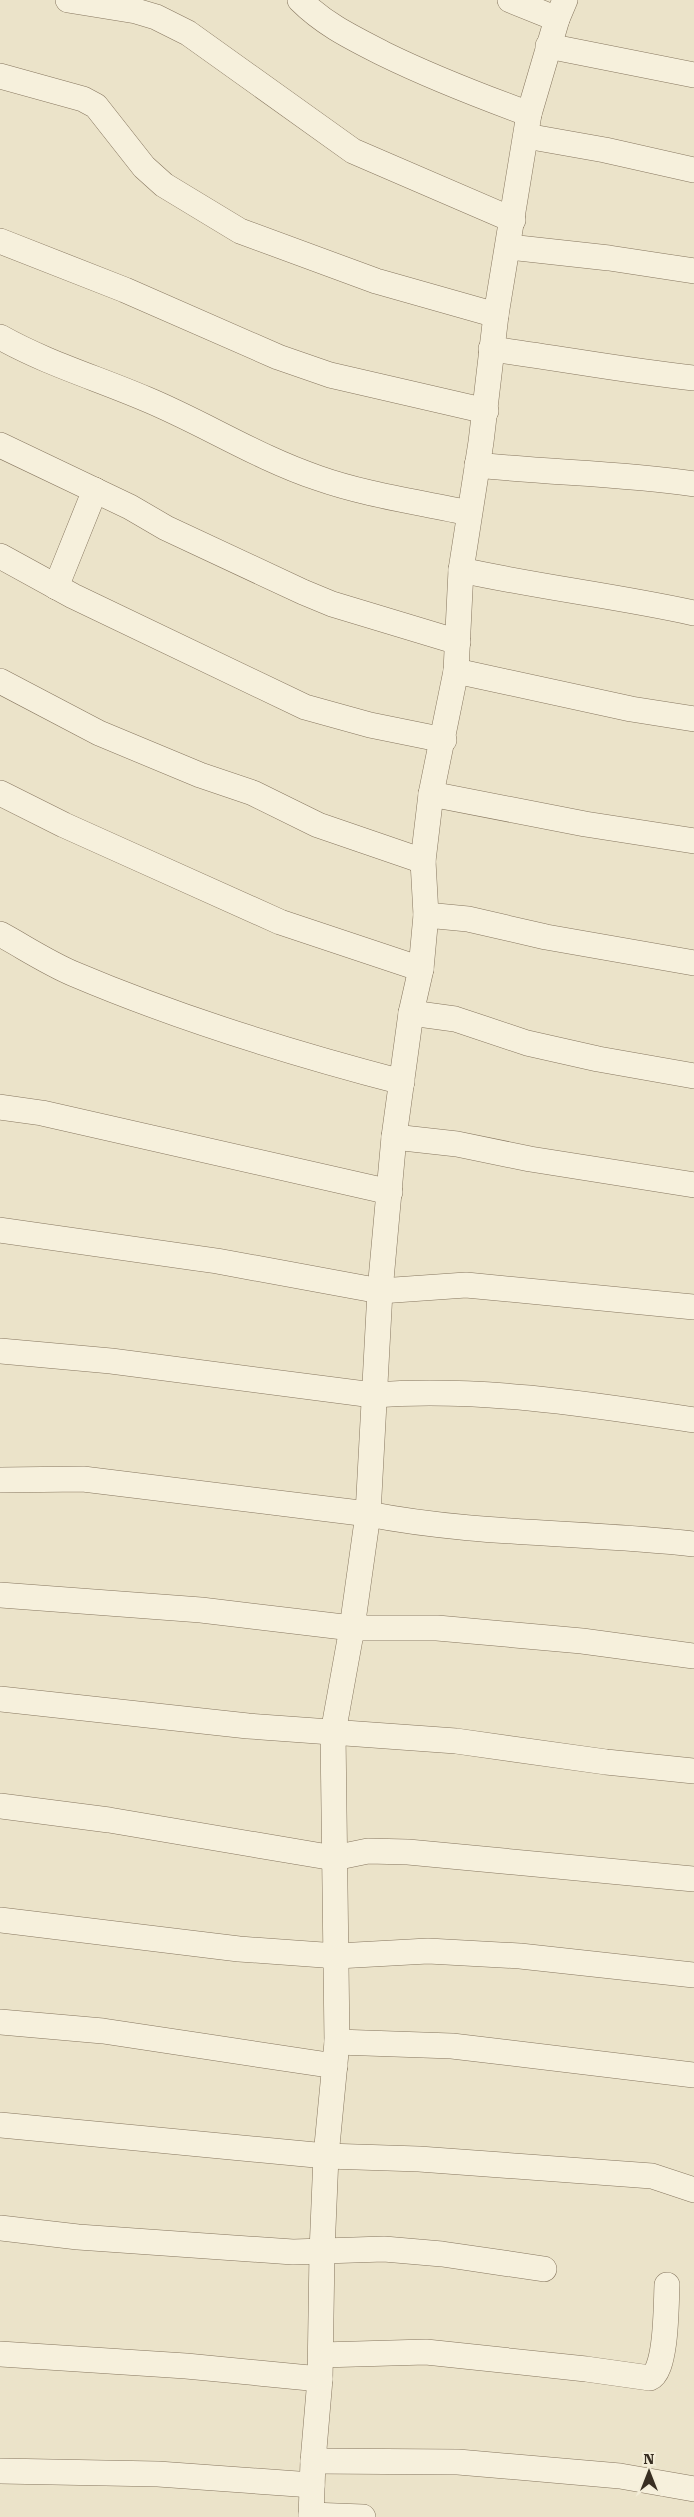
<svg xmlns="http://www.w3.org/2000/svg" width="694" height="2517" font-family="'Roboto Serif',serif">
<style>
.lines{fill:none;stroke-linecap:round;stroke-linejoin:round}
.minor-casing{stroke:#86765f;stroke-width:26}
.minor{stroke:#f6f0dc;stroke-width:25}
</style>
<rect width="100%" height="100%" fill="#ebe3c9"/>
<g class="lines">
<defs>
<g id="minor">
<polyline points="68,0 136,11 156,17 188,33 353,151 513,220"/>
<path d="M300,0C325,25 353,38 384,54C431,77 480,96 529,114"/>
<polyline points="510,0 557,19"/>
<polyline points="548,46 694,75"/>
<polyline points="0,76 83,99 96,106 144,167 164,185 240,231 376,281 496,315"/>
<polyline points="526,136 605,150 694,170"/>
<polyline points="0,241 125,290 278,357 330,375 486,411"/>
<polyline points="509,247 609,258 694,271"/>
<path d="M0,337C46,363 97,378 146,399C204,423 258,458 318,478C366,495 419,502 469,513"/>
<path d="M491,349C559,358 626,371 694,378"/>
<polyline points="0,445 130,507 166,528 303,592 332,604 458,642"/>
<path d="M477,465C550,473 622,473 694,484"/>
<polyline points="0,556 73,596 305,707 370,725 444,740"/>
<path d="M461,570C538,587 617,596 694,613"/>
<polyline points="56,587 95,490"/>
<polyline points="456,671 631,709 694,719"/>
<polyline points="0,681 99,733 200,775 253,793 318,825 423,861"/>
<polyline points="0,793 64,825 280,922 421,969"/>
<polyline points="431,794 585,824 694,841"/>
<polyline points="426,915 468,919 546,937 694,963"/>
<path d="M0,934C24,947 48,963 74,974C180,1019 291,1053 402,1082"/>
<polyline points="411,1013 455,1019 527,1043 598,1059 694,1076"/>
<polyline points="0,1107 42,1113 390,1192"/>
<polyline points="394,1137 457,1144 530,1159 694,1185"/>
<polyline points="0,1230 217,1261 380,1291 466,1285 694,1307"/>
<path d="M0,1351L111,1361L373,1395C481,1387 588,1404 694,1420"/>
<path d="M0,1480L83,1479L368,1514C475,1535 586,1532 694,1544"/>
<polyline points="0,1595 201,1610 352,1628 437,1628 582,1641 694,1656"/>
<polyline points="0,1699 248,1726 456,1741 606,1762 694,1771"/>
<polyline points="0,1806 109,1820 334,1858 368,1851 408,1852 694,1879"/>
<polyline points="0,1920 239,1949 337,1956 428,1951 520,1956 694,1975"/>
<polyline points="0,2022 103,2031 335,2066"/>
<polyline points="337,2042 452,2046 694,2075"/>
<polyline points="0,2125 326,2156 419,2159 652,2176 694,2190"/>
<polyline points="0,2228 78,2237 293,2252 384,2249 442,2254 544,2269"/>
<polyline points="0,2354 186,2366 320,2379"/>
<path d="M321,2355L426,2352L586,2369L650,2378C667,2371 666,2303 667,2285"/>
<polyline points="313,2461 458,2462 620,2476 694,2489"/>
<polyline points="0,2471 158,2474 312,2485"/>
<polyline points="311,2515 363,2517"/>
<polyline points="311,2517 313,2461 320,2379 322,2252 326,2156 337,2042 333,1733 352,1628 368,1514 380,1291 394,1137 411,1013 421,969 426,915 423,861 431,794 456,671 461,570 481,442 496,315 529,114 557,19 565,0"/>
</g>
</defs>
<use href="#minor" class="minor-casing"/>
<use href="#minor" class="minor"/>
</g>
<g transform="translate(649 2472)" stroke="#f3edd8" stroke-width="4" paint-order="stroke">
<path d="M0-4L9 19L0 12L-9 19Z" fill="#382e22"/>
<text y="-8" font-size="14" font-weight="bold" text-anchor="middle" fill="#382e22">N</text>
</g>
</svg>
